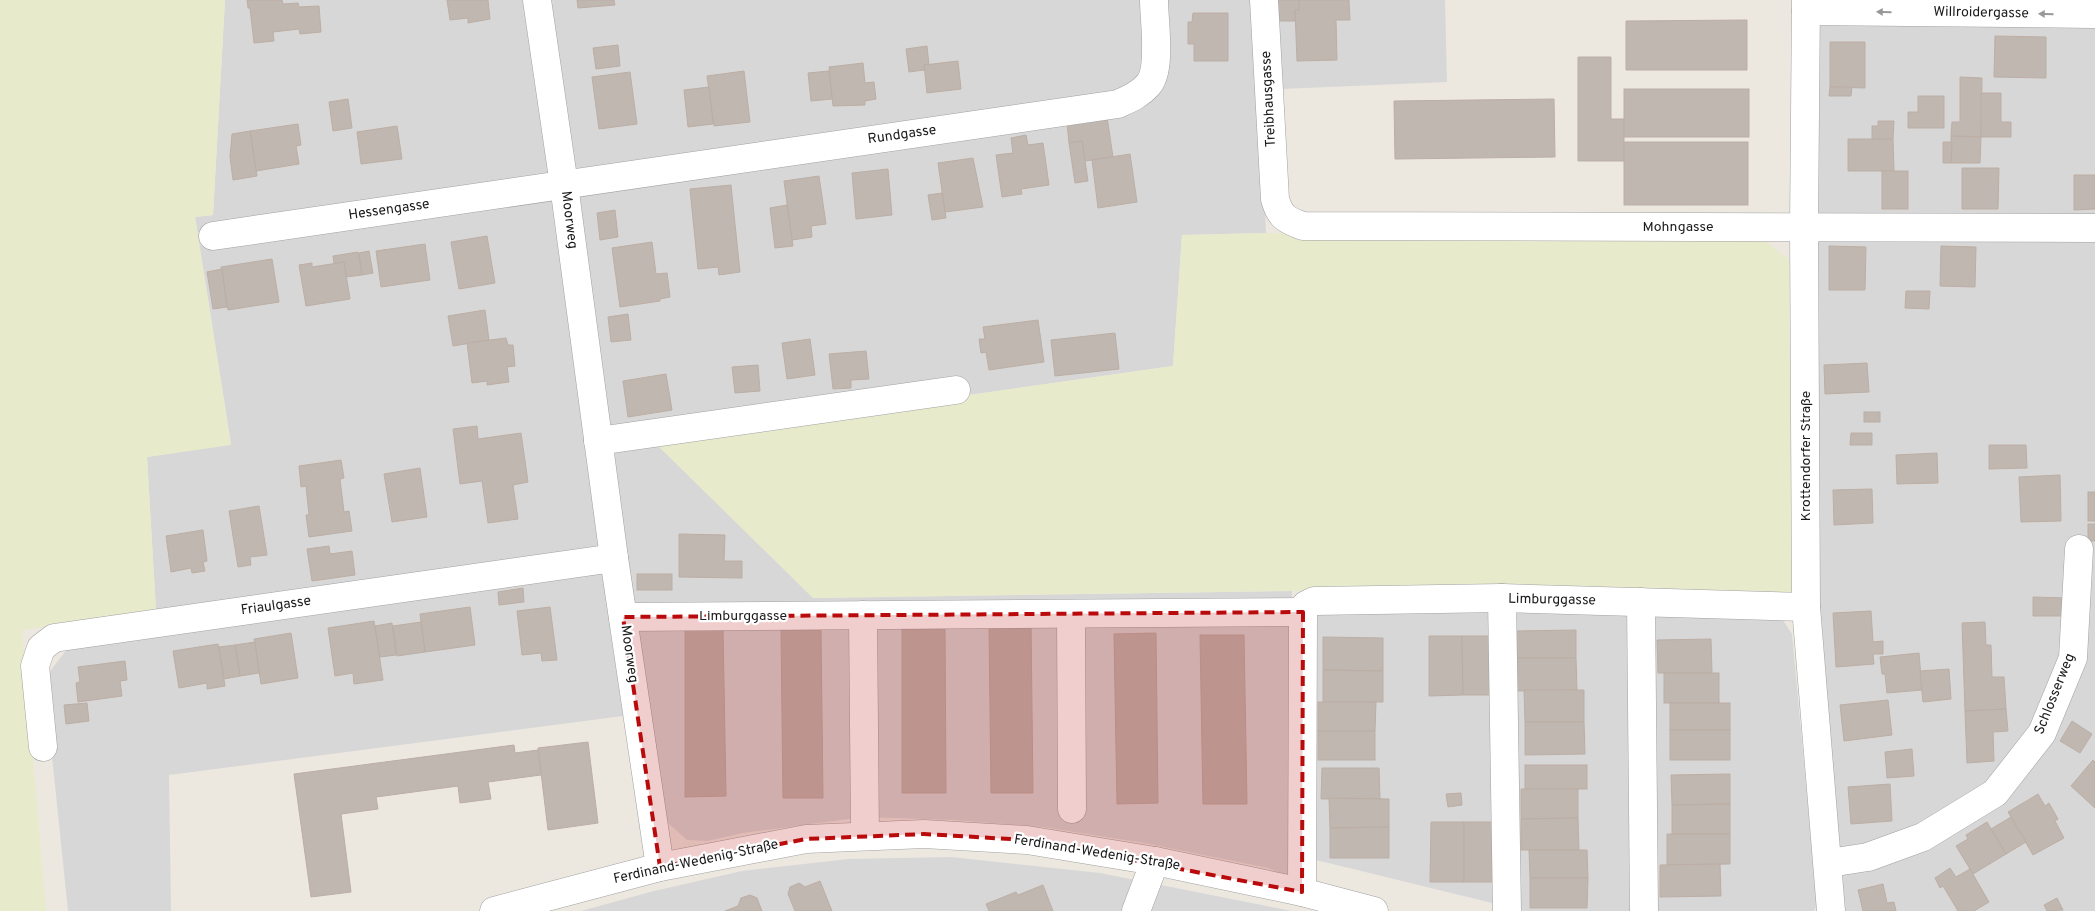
<svg xmlns="http://www.w3.org/2000/svg" width="2095" height="911" font-family="Overpass,sans-serif">
<style>
.residential{fill:#d8d7d7}
.farmland{fill:#e8eacc}
.building{fill:#c0b7b0;stroke:#bcaea4}
.lines{fill:none;stroke-linecap:round;stroke-linejoin:round}
.minor-casing{stroke:#a1a1a1;stroke-width:29}
.minor{stroke:#fff;stroke-width:28}
.oneway{fill:#989898}
.marked{fill:#ba0b0c;fill-opacity:0.2;stroke:#ba0b0c;stroke-width:4;stroke-dasharray:10 6;stroke-linejoin:round}
.labels{text-anchor:middle;dominant-baseline:central;stroke-width:4.5;stroke-linejoin:round;paint-order:stroke}
.street-label{font-size:14px;fill:#1a1a1a;stroke:#fff}
</style>
<rect width="100%" height="100%" fill="#ece8e0"/>
<g class="residential">
<polygon points="225,0 1445,0 1447,82 1260,90 1266,233 1182,235 1173,366 969,395 813,598 1292,591 1291,878 1268,868 1144,843 1043,827 954,820 864,817 743,833 707,841 687,840 668,823 662,809 634,596 605,595 623,716 169,775 171,911 68,911 44,679 68,648 156,611 147,457 231,444 195,217 213,215"/>
<polygon points="1816,0 2095,0 2095,911 1845,911 1816,597"/>
<polygon points="1319,609 1777,611 1792,634 1817,904 1814,911 1525,911 1312,859 1309,627"/>
<polygon points="951,857 1100,873 1292,911 581,911 654,891 742,871 848,859"/>
</g>
<g class="farmland">
<polygon points="0,0 225,0 213,215 195,217 231,445 147,457 156,611 22,630 46,911 0,911"/>
<polygon points="1266,233 1763,239 1789,260 1792,593 1292,591 813,598 658,446 969,395 1173,366 1182,235"/>
</g>
<g class="building">
<polygon points="247,0 282,0 283,4 298,3 299,7 319,6 321,32 300,34 299,29 273,32 274,41 254,43 250,8 248,8"/>
<polygon points="447,0 488,0 490,19 468,23 468,18 450,20"/>
<polygon points="577,0 614,0 615,5 578,8"/>
<polygon points="1275,0 1299,0 1299,10 1295,10 1295,21 1276,21"/>
<polygon points="1299,0 1349,0 1350,20 1336,20 1337,60 1297,61 1295,10 1299,10"/>
<polygon points="1193,13 1228,13 1228,61 1194,61 1194,44 1188,44 1188,22 1192,22"/>
<polygon points="1747,20 1747,70 1626,70 1626,21"/>
<polygon points="1995,36 2046,37 2046,78 1994,77"/>
<polygon points="1830,42 1865,42 1865,88 1830,87"/>
<polygon points="618,45 620,66 596,69 593,48"/>
<polygon points="927,46 929,65 924,65 924,70 909,72 906,49"/>
<polygon points="1578,57 1611,57 1611,119 1624,119 1624,161 1578,161"/>
<polygon points="958,61 961,89 927,93 924,65"/>
<polygon points="863,63 865,83 874,82 876,99 865,101 865,105 833,106 829,67"/>
<polygon points="744,71 750,122 714,126 707,76"/>
<polygon points="829,71 832,99 811,101 808,73"/>
<polygon points="630,72 637,124 599,129 592,77"/>
<polygon points="1960,77 1982,78 1981,137 1951,136 1952,122 1960,122"/>
<polygon points="709,87 713,124 688,127 684,90"/>
<polygon points="1830,87 1852,87 1851,96 1829,96"/>
<rect x="1624" y="89" width="125" height="48"/>
<polygon points="1981,93 2001,93 2001,122 2011,122 2011,137 1981,137"/>
<polygon points="1918,96 1944,96 1944,128 1908,128 1908,112 1918,112"/>
<polygon points="348,99 352,128 333,131 329,102"/>
<polygon points="1554,99 1555,157 1395,159 1394,101"/>
<polygon points="1107,117 1113,157 1085,161 1082,141 1069,143 1067,123"/>
<polygon points="1878,121 1894,121 1893,139 1872,139 1872,126 1878,126"/>
<polygon points="298,124 301,145 296,146 299,164 256,171 250,131"/>
<polygon points="397,126 402,159 361,164 357,132"/>
<polygon points="250,131 257,176 233,180 230,157 232,134"/>
<polygon points="1026,135 1028,145 1043,143 1049,185 1021,189 1022,194 1002,197 996,155 1013,153 1011,138"/>
<polygon points="1951,136 1981,137 1980,163 1951,163"/>
<polygon points="1848,139 1893,139 1894,171 1848,171"/>
<polygon points="1082,141 1088,181 1075,183 1069,143"/>
<rect x="1624" y="142" width="124" height="63"/>
<polygon points="1943,142 1952,142 1951,163 1943,163"/>
<polygon points="1130,154 1137,202 1098,208 1092,160"/>
<polygon points="973,158 983,207 945,212 938,163"/>
<polygon points="1962,168 1999,168 1998,209 1962,209"/>
<polygon points="888,169 892,215 856,219 852,173"/>
<rect x="1882" y="171" width="26" height="38"/>
<polygon points="2074,175 2095,175 2095,209 2074,210"/>
<polygon points="819,176 826,224 811,226 812,237 792,240 784,181"/>
<polygon points="731,185 740,272 719,275 718,267 698,269 690,189"/>
<polygon points="942,193 946,218 932,220 928,195"/>
<polygon points="787,205 793,246 775,248 770,208"/>
<polygon points="615,210 618,237 600,240 597,213"/>
<polygon points="487,236 495,283 459,289 451,242"/>
<polygon points="652,242 656,274 667,273 670,297 660,299 660,301 620,307 612,248"/>
<polygon points="425,244 430,280 381,287 376,251"/>
<polygon points="1829,246 1866,247 1865,290 1829,290"/>
<polygon points="1941,246 1976,247 1975,287 1940,286"/>
<polygon points="369,251 373,273 362,275 359,253"/>
<polygon points="358,252 362,275 346,277 344,262 334,263 333,256"/>
<polygon points="272,259 279,302 228,310 221,267"/>
<polygon points="344,262 350,299 306,306 299,265 312,263 312,267"/>
<polygon points="222,269 227,307 213,309 207,272"/>
<polygon points="1906,291 1930,291 1929,309 1905,308"/>
<polygon points="485,310 489,340 453,346 448,316"/>
<polygon points="628,314 631,340 611,342 608,317"/>
<polygon points="1038,320 1044,362 989,370 986,352 981,353 979,339 985,339 983,327"/>
<polygon points="1115,333 1119,369 1055,376 1051,340"/>
<polygon points="506,338 508,345 513,345 515,366 507,367 509,382 487,385 487,381 472,383 467,343"/>
<polygon points="810,339 815,375 787,379 782,343"/>
<polygon points="866,351 869,379 851,380 851,388 833,389 829,354"/>
<polygon points="1867,363 1869,392 1825,394 1824,365"/>
<polygon points="758,365 760,391 735,393 732,367"/>
<polygon points="666,374 672,410 628,417 623,381"/>
<rect x="1864" y="412" width="16" height="10"/>
<polygon points="477,426 478,439 521,433 528,482 513,485 518,519 488,523 482,481 460,484 453,429"/>
<polygon points="1851,433 1872,433 1872,445 1850,445"/>
<polygon points="1989,445 2026,445 2027,468 1989,469"/>
<polygon points="1937,453 1938,483 1897,484 1896,455"/>
<polygon points="341,460 344,478 340,479 344,512 349,511 352,531 309,537 306,515 309,515 306,486 301,487 299,466"/>
<polygon points="420,468 427,517 392,522 384,474"/>
<polygon points="2060,475 2061,521 2021,522 2019,477"/>
<polygon points="1872,489 1873,523 1834,525 1833,490"/>
<rect x="2088" y="492" width="7" height="29"/>
<polygon points="259,506 267,555 250,557 251,565 238,567 229,511"/>
<rect x="2088" y="524" width="7" height="17"/>
<polygon points="203,530 207,561 203,562 205,571 192,573 191,568 171,572 166,536"/>
<polygon points="679,534 725,535 724,561 742,561 742,578 679,577"/>
<polygon points="329,546 330,554 352,551 355,575 312,581 307,549"/>
<rect x="637" y="574" width="35" height="16"/>
<polygon points="523,588 524,602 499,605 498,592"/>
<polygon points="2033,597 2066,598 2066,616 2033,616"/>
<polygon points="470,607 475,645 425,652 420,614"/>
<polygon points="550,607 557,660 542,661 541,653 522,655 517,611"/>
<polygon points="1871,611 1873,642 1883,641 1883,654 1873,654 1874,664 1836,667 1833,613"/>
<polygon points="374,621 383,680 354,684 353,673 335,676 328,628"/>
<polygon points="421,622 425,652 397,656 393,626"/>
<polygon points="1985,622 1986,645 1991,645 1992,677 2004,677 2006,709 1965,711 1962,623"/>
<polygon points="392,623 396,655 380,657 375,626"/>
<polygon points="1031,623 1033,793 991,793 989,624"/>
<polygon points="723,628 726,796 685,797 685,629"/>
<polygon points="902,629 945,629 946,793 902,793"/>
<polygon points="781,630 821,630 823,798 783,798"/>
<polygon points="1576,630 1576,658 1516,658 1516,631"/>
<polygon points="291,633 298,678 261,684 254,639"/>
<polygon points="1156,633 1158,803 1117,804 1114,634"/>
<polygon points="1200,635 1244,635 1247,804 1203,804"/>
<polygon points="1429,636 1462,636 1463,695 1429,696"/>
<polygon points="1462,636 1493,636 1494,695 1463,695"/>
<polygon points="1323,637 1383,638 1383,671 1323,670"/>
<polygon points="1711,639 1712,673 1658,673 1657,640"/>
<polygon points="255,642 259,673 240,676 235,645"/>
<polygon points="218,644 225,686 207,689 207,683 179,688 173,651"/>
<polygon points="235,645 240,676 224,679 219,647"/>
<polygon points="1919,653 1922,690 1887,693 1885,674 1882,674 1880,657"/>
<polygon points="1516,658 1576,658 1577,690 1517,691"/>
<polygon points="125,661 127,680 120,681 122,696 78,702 76,683 80,682 78,667"/>
<polygon points="1949,669 1951,699 1923,702 1920,671"/>
<polygon points="1323,670 1383,671 1383,702 1323,702"/>
<rect x="1664" y="673" width="55" height="30"/>
<polygon points="1524,690 1584,690 1584,722 1525,722"/>
<polygon points="1888,700 1892,735 1844,741 1840,705"/>
<polygon points="1318,702 1376,702 1375,731 1318,731"/>
<polygon points="87,703 89,721 66,724 64,705"/>
<rect x="1670" y="703" width="60" height="27"/>
<polygon points="2006,709 2008,731 1993,732 1994,761 1967,763 1965,711"/>
<polygon points="2072,721 2092,734 2080,753 2060,741"/>
<polygon points="1525,722 1584,722 1585,754 1525,755"/>
<rect x="1670" y="730" width="60" height="30"/>
<rect x="1318" y="731" width="57" height="29"/>
<polygon points="588,742 598,823 548,830 538,748"/>
<polygon points="514,745 515,753 538,750 541,775 488,782 491,799 460,803 458,786 376,797 378,809 341,814 351,892 311,897 294,774"/>
<polygon points="1912,749 1914,776 1887,778 1885,752"/>
<polygon points="2093,760 2095,762 2095,808 2071,786"/>
<rect x="1525" y="765" width="62" height="24"/>
<polygon points="1322,768 1379,768 1380,799 1321,799"/>
<polygon points="1730,774 1730,804 1672,805 1671,775"/>
<polygon points="1890,784 1892,821 1851,824 1848,787"/>
<polygon points="1521,789 1578,789 1578,818 1521,819"/>
<polygon points="1461,793 1462,805 1448,807 1446,794"/>
<polygon points="2038,794 2045,806 2049,803 2058,819 2055,821 2064,838 2033,855 2008,812"/>
<polygon points="1329,798 1389,799 1389,827 1330,828"/>
<polygon points="1730,804 1730,834 1672,834 1672,805"/>
<polygon points="2011,817 2026,842 2006,854 1991,829"/>
<polygon points="1578,818 1579,850 1521,850 1521,819"/>
<polygon points="1431,822 1464,822 1464,882 1430,882"/>
<rect x="1464" y="822" width="30" height="60"/>
<polygon points="1987,822 2006,854 1973,874 1956,846 1968,839 1966,835"/>
<polygon points="1389,827 1389,858 1330,858 1330,828"/>
<polygon points="1667,834 1730,834 1730,864 1667,865"/>
<polygon points="1529,850 1587,850 1588,878 1530,878"/>
<polygon points="1720,864 1721,896 1660,897 1660,865"/>
<polygon points="1950,868 1956,877 1970,869 1989,902 1974,911 1958,911 1943,886 1940,888 1935,878"/>
<polygon points="1530,878 1588,878 1587,908 1530,908"/>
<polygon points="820,881 832,911 795,911 788,894 790,887 799,883 805,887"/>
<polygon points="1883,884 1887,903 1894,902 1896,911 1863,911 1858,890"/>
<polygon points="1043,885 1053,911 989,911 986,904 1016,892 1018,895"/>
<polygon points="750,895 757,898 762,911 725,911 738,906 741,898"/>
<polygon points="2057,898 2063,910 2047,911 2044,905"/>
</g>
<g class="lines">
<defs>
<g id="minor">
<polyline points="537,0 564,185 614,558 660,867"/>
<path d="M1264,0L1275,199C1280,217 1286,220 1303,226L2095,228"/>
<polyline points="1806,0 1804,227 1806,607 1831,911"/>
<polyline points="1806,11 2095,14"/>
<path d="M213,236L1118,104C1129,99 1139,95 1148,85C1162,70 1154,21 1154,0"/>
<polyline points="598,441 956,390"/>
<polyline points="1502,598 1507,911"/>
<polyline points="1641,602 1644,911"/>
<polyline points="1071,614 1072,809"/>
<polyline points="863,615 865,836"/>
<polyline points="623,617 1303,612"/>
<polyline points="43,747 35,666 41,648 54,638 614,558"/>
<polyline points="1829,863 1868,857 1923,837 1995,793 2042,733 2073,658 2079,549"/>
<polyline points="1302,892 1303,612 1306,605 1314,601 1502,598 1806,607"/>
<polyline points="494,911 660,867 806,839 924,834 1027,840 1155,861 1302,892 1374,911"/>
<polyline points="1136,911 1155,861"/>
</g>
</defs>
<use href="#minor" class="minor-casing"/>
<use href="#minor" class="minor"/>
</g>
<defs><path id="oneway-solid" d="M-6-.8H1V-3.2L6.5 0L1 3.2V.8H-6Z" transform="scale(1.25)"/></defs>
<g class="oneway">
<use href="#oneway-solid" transform="translate(1884 12) rotate(-179)"/>
<use href="#oneway-solid" transform="translate(2046 14) rotate(-179)"/>
</g>
<path class="marked" d="M1303,612L1302,892L1027,840L924,834L806,839L660,867L623,617Z"/>
<g class="labels">
<g class="street-label">
<text transform="translate(1981 13) rotate(1)">Willroidergasse</text>
<text transform="translate(1269 99) rotate(-93)">Treibhausgasse</text>
<text transform="translate(902 135) rotate(-8)">Rundgasse</text>
<text transform="translate(389 210) rotate(-8)">Hessengasse</text>
<text transform="translate(569 220) rotate(83)">Moorweg</text>
<text x="1678" y="227">Mohngasse</text>
<text transform="translate(1806 456) rotate(-90)">Krottendorfer Straße</text>
<text transform="translate(1552 600) rotate(1)">Limburggasse</text>
<text transform="translate(276 606) rotate(-8)">Friaulgasse</text>
<text x="743" y="616">Limburggasse</text>
<text transform="translate(629 654) rotate(82)">Moorweg</text>
<text transform="translate(2055 694) rotate(-68)">Schlosserweg</text>
<text transform="translate(1097 853) rotate(9)">Ferdinand-Wedenig-Straße</text>
<text transform="translate(696 862) rotate(-12)">Ferdinand-Wedenig-Straße</text>
</g>
</g>
</svg>
